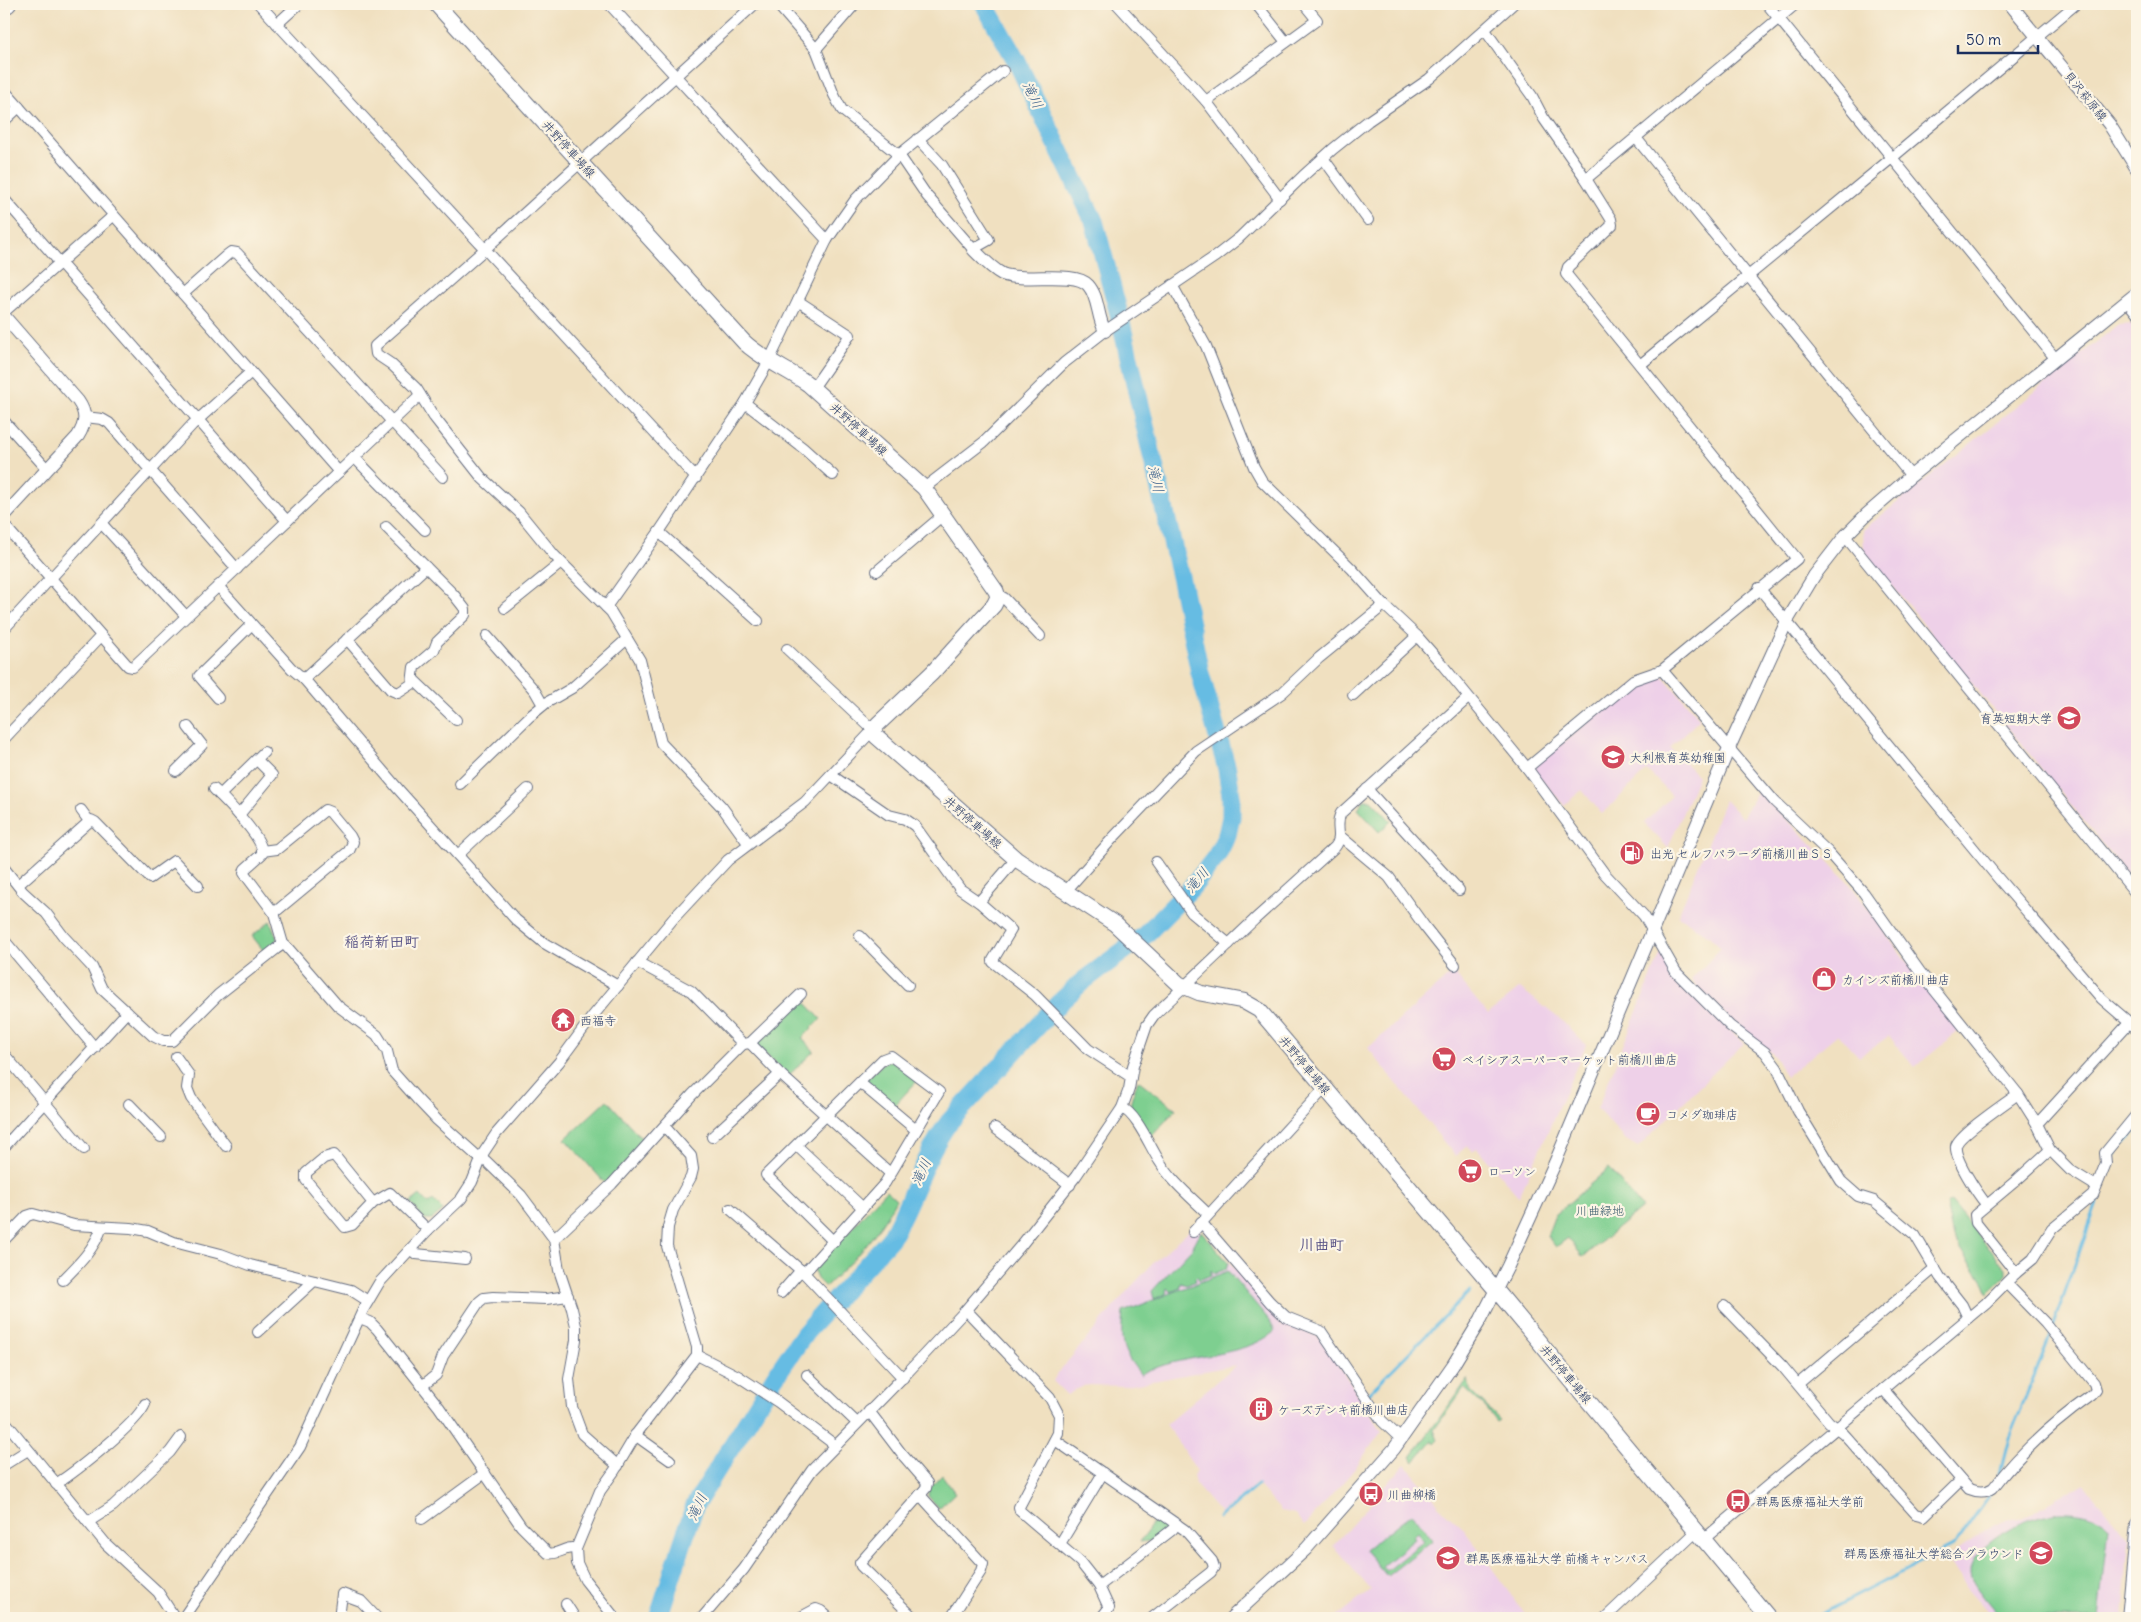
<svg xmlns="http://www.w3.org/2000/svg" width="2141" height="1622" font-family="Delius,'Klee One',sans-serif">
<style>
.built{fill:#eed0e8}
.green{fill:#7ecf90;stroke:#4c7f77;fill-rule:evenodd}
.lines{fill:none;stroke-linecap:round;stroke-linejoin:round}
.stream{stroke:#66bce3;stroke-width:3}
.river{stroke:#66bce3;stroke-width:19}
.minor-casing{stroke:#666d80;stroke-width:12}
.tertiary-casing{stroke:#666d80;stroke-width:14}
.secondary-casing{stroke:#666d80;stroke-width:17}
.primary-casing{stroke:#666d80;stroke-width:18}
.minor{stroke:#fff;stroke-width:10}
.tertiary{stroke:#fff;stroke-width:12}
.secondary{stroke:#fff;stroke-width:15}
.primary{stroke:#fff;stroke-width:16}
.labels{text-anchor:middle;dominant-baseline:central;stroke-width:4.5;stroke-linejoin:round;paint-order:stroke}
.street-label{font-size:12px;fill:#1b2f5e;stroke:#fcf5e5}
.poi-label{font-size:12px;fill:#1b2f5e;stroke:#fcf5e5;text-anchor:start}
.park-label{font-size:12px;fill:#34576a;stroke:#fcf5e5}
.water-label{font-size:14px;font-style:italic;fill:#325986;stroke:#fcf5e5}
.quarter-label{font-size:15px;font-weight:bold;fill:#595487;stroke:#fcf5e5}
</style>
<rect width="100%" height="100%" fill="#fcf5e5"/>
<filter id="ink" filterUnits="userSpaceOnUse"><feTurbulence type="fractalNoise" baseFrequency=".02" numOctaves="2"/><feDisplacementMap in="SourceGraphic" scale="10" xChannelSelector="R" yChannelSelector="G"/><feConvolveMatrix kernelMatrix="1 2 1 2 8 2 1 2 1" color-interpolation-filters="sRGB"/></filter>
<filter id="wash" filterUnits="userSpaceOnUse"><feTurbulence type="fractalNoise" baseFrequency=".0096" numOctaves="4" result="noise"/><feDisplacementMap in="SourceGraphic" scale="20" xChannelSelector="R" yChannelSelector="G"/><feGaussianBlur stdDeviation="1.12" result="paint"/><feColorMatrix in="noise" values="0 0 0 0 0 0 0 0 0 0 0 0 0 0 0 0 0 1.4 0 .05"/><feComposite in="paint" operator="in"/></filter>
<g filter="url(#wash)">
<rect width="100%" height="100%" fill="#f0e0c0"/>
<g class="built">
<polygon points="2136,323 2137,325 2137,886 1864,551 1863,530 2119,324"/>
<polygon points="1660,673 1700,719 1670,748 1698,776 1668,848 1644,823 1672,796 1647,770 1602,814 1582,790 1564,805 1536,773 1536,765 1635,684"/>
<polygon points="1758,791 1818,850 1849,883 1915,973 1961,1029 1915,1067 1889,1036 1859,1057 1838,1034 1786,1077 1774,1055 1730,1019 1691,980 1721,948 1709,936 1678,916 1725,800 1742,818"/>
<polygon points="1661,953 1673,977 1744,1043 1638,1147 1626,1140 1597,1109"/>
<polygon points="1453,972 1488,1014 1520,988 1561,1020 1586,1045 1519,1197 1477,1148 1472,1151 1467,1146 1455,1156 1368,1048"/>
<polygon points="1195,1225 1251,1286 1282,1326 1276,1331 1285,1324 1317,1336 1323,1342 1382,1431 1352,1472 1304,1526 1295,1514 1281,1511 1257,1483 1221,1514 1195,1484 1193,1475 1197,1471 1166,1424 1236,1365 1127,1386 1090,1385 1082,1386 1067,1395 1053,1381 1057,1374 1128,1290 1157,1259"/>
<polygon points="1405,1464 1444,1511 1462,1527 1528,1618 1335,1618 1371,1590 1333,1546"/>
<polygon points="2084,1483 2129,1539 2122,1618 1994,1618 1966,1587 1947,1557 1993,1526 2009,1517 2022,1519"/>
</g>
<g class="green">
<polygon points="1363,800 1371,800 1391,821 1379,832 1358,809"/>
<polygon points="270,921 277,938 274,944 264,951 252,936"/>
<polygon points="802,999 821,1019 802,1038 814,1051 788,1076 756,1045 788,1016"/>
<polygon points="886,1061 893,1061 917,1081 893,1107 867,1083 867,1078"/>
<path d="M1138,1080L1176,1109L1152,1136L1148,1134C1128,1107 1126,1112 1138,1080Z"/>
<polygon points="607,1100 645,1142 606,1184 565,1139"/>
<polygon points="1609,1168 1642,1208 1583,1257 1568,1238 1556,1247 1547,1236 1555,1215"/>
<path d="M886,1190L896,1199C876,1238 856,1257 825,1287L817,1279L814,1270Z"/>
<polygon points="420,1195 428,1204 433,1200 443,1210 432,1219 424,1219 410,1203"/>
<polygon points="1951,1201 2006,1269 2006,1276 1988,1293 1984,1283 1953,1237 1946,1204"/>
<polygon points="1201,1231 1228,1262 1226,1269 1214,1274 1211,1270 1211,1275 1199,1280 1197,1276 1195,1278 1196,1281 1187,1285 1181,1283 1180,1288 1171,1292 1167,1288 1166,1294 1154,1299 1152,1291 1192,1248"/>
<path d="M1228,1271L1270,1321L1275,1331C1247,1356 1194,1354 1158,1367C1152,1369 1146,1370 1141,1375C1121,1350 1120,1344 1123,1312Z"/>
<polygon points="1468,1379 1470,1390 1500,1420 1497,1422 1486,1408 1464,1388 1434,1430 1438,1440 1435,1443 1432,1440 1414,1462 1411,1457"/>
<polygon points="942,1475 955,1493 939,1508 928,1496 929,1489"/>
<path d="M2057,1512C2073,1511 2098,1514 2109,1527L2099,1618H2001C1993,1608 1974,1587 1971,1577C1963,1555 2006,1528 2023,1522C2034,1517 2046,1515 2057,1512Z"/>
<path d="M1412,1513L1433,1540L1387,1576L1365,1550ZM1417,1532L1424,1541L1386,1571L1382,1566L1415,1539L1413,1536Z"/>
<polygon points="1159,1514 1168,1522 1169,1527 1150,1541 1140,1542"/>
</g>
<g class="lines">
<g class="stream">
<polyline points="2110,1163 2112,1157 2137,1128"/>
<polyline points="2052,1328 2096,1206 2101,1187"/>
<polyline points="1368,1394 1470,1291"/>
<polyline points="2000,1473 2009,1438 2051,1334"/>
<polyline points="1219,1518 1258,1485"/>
<polyline points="1813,1618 1954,1545 1992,1492"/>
</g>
<path class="river" d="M658,1618L695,1505L774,1378L805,1333L890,1239C912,1201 923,1158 949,1122L1059,1003L1083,981L1145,935L1193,886L1216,857L1227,835L1231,817V796L1227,769L1200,673L1182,585L1119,314L1094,221L1016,60L984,4"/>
</g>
</g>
<g filter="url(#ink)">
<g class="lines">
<defs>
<g id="minor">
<polyline points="259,4 696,478"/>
<polyline points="609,4 827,240"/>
<polyline points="777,4 816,49 834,95 842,110 899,155 927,196 973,249 989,240 942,165 918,139"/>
<polyline points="1117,4 1206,101 1280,199"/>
<polyline points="1256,4 1286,42"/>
<polyline points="1767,4 2055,358"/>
<polyline points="277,24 299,4"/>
<polyline points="1485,30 1532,96 1544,119 1586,179 1611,219 1612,225 1568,267 1566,274 1797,559 1662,670 1633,680 1527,768"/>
<polyline points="816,49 855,4"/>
<polyline points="4,90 339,472"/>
<polyline points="1206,101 1317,20 1304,4"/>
<polyline points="4,121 19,107"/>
<polyline points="1636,138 1911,476"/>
<polyline points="1323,158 1368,220"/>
<polyline points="1586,179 1796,4"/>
<polyline points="4,199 287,521"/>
<polyline points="1172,285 1206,346 1254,467 1262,481 1352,569 1384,605 1417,636 1440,662 1527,768 1604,873 1644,916 1676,972 1730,1026 1765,1052 1777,1068 1798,1111 1841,1181 1858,1196 1874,1201 1915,1235 1940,1277 1962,1305 1968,1318"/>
<polyline points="183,294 227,255 231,252 237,253 443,477"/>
<polyline points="798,301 850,335 813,388"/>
<polyline points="4,312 113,216"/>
<polyline points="1640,365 1893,157 2076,4"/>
<polyline points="745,403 803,448 833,475"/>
<polyline points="85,417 102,419 109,423 237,569"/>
<polyline points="4,421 47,469"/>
<polyline points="354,457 425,530"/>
<polyline points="924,488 984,442 1064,363 1105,331 1216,256 1239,238 1303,176 1333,149 1368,121 1429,79 1513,4"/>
<polyline points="102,524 186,616"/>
<polyline points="4,525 128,666 133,667 420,395"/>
<polyline points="659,532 758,621"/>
<polyline points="1845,536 2137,895"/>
<polyline points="877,571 943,515"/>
<polyline points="218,586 292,669 304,679 399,790 516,920 544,943 618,986"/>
<polyline points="1759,588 1998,878 2102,999 2137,1029"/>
<polyline points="998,597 1004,598 1040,636"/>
<polyline points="606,607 659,532 745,403 769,361 827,240 855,200 899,155 1003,71"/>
<polyline points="505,608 561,563"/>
<polyline points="4,629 192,425 251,372"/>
<polyline points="487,636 535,691 543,705"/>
<polyline points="347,639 391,690 398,693 412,684 414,667 434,650 437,642 465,615 465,609 454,595 386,527"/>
<polyline points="1662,670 1775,802 1828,852 1864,893 1920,972 2018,1094"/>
<polyline points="304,679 426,567"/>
<polyline points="413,679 456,720"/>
<polyline points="1353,695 1417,636"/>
<polyline points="218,698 199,676 251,625"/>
<polyline points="4,739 101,636"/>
<polyline points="176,771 202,745 188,727"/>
<polyline points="831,775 889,815 905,819 915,826 960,889 979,902 1011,930 993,960 993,962 1035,995 1088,1049 1131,1077"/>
<polyline points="460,784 529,717 546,703 572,688 627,639"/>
<path d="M214,789C225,800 265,839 262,854L245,869L244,873L274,913L283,944"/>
<polyline points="1367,789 1459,890"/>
<polyline points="220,795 264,752"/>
<polyline points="81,810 89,821"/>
<polyline points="239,815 272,775 257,760"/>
<polyline points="1340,836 1389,877 1425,927 1455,965"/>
<polyline points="748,843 722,807 661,743 640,660 611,612 554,555 519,512 482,478 434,417 416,388 391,364 376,354 375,346 484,250 755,4"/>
<polyline points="262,851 277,849 325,810 330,812 350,836 353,842 349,851 274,913"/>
<polyline points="458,855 528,789"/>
<polyline points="1156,862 1192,913 1229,944"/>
<polyline points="4,868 23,892 46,913 64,937 92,967 102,989 153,1036 163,1041 172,1041 218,995 276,949 283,944 287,947 338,1006 377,1035 387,1051 392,1071 417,1099 437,1120 476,1155 486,1161 521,1195 554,1239 559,1270 572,1309 576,1326 576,1340 569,1379 572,1407 582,1434 618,1466"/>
<polyline points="18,885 91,820 95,822 150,878 174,861 198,886"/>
<polyline points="1065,892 1112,839 1196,751 1282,693 1319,658 1384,605"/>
<polyline points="979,902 1016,859"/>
<polyline points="860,936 908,985"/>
<polyline points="4,940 95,1048"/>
<polyline points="637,962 691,991 743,1044 750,1043 801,994"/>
<polyline points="750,1043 780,1074 891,1174"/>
<polyline points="4,1054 84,1149"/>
<polyline points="176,1057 189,1075 187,1088 191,1098 226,1146"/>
<polyline points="860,1083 916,1130"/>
<polyline points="129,1104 161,1137"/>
<path d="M1122,1108C1137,1114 1151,1149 1160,1162C1172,1182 1192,1198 1208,1214"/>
<polyline points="2037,1124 2129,1023"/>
<polyline points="995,1128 1070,1185"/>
<polyline points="712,1137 780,1074"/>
<polyline points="797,1146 863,1208"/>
<polyline points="4,1147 127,1012"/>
<polyline points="373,1203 334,1155 324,1158 306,1173 306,1180 345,1227 352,1225 373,1203 390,1193 428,1230"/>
<path d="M1986,1204C1978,1194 1954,1159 1956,1146C1958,1135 2007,1102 2018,1094L2037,1124L2050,1150L2070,1170L2096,1186"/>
<polyline points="730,1209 804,1273"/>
<polyline points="1201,1222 1270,1302 1286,1317 1321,1331 1382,1421 1401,1439"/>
<polyline points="1193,1232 1324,1089"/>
<polyline points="554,1239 612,1184 692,1095 743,1044"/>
<polyline points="4,1240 27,1216 33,1214 74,1225 131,1228 148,1231 174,1242 221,1254 250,1265 351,1290 368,1301"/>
<polyline points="834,1242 766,1175 883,1059 891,1056 939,1092 885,1183 804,1273 903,1378"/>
<polyline points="410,1249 416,1254 465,1259"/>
<polyline points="2016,1273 1976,1223 1975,1215 2018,1179 2050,1150"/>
<path d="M63,1280C80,1263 94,1249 102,1227"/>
<polyline points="781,1293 801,1270"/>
<polyline points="1724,1306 1783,1367 1829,1422 1843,1433 1916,1514 1924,1516 1961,1480"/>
<polyline points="966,1310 1050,1398 1059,1415 1058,1433 1019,1507 1020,1511 1080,1562 1099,1586 1109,1608 1101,1618"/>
<path d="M360,1318L370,1322L377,1329L439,1407L521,1526L548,1553C558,1556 566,1545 576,1549"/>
<polyline points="258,1332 314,1281"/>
<polyline points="697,1355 738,1376 778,1402 835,1445"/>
<polyline points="807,1375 857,1423"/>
<polyline points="1798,1384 1935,1268"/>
<polyline points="422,1386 436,1375 443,1356 479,1302 484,1298 493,1297 546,1299 568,1296"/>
<path d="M1883,1389L1969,1489C1976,1492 1986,1493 1993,1488C2021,1451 2054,1422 2092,1395L2096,1390L2094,1383L2045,1323L2007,1284"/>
<polyline points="869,1411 901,1453 927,1483 926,1488 860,1563 861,1566 914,1618"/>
<polyline points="4,1420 106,1544 158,1592 175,1618"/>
<polyline points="635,1435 670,1460"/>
<polyline points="1055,1440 1185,1530 1212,1561 1214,1567 1211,1572 1152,1618"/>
<polyline points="4,1465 28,1450"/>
<path d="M56,1484C75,1472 138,1423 145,1404"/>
<polyline points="920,1495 983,1564 981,1571 951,1618"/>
<polyline points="422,1519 485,1473"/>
<polyline points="88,1522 113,1506 170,1452 181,1437"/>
<polyline points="1704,1539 1986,1303 2016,1273 2033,1259 2052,1229 2093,1195 2106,1163 2105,1153 2137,1114"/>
<polyline points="1060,1544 1103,1473"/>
<polyline points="1099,1586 1172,1530 1177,1524"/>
<polyline points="566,1604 575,1618"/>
<polyline points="183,1618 300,1447 363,1310 379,1283 428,1230 461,1199 472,1182 484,1152 496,1134 559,1062 592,1017 673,919 728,860 805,802 873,730 787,649"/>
<polyline points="339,1618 342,1594 361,1601 377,1618"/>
<polyline points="615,1618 585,1580 577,1563 576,1549 600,1491 615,1470 637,1433 697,1355 697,1347 667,1246 668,1227 673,1210 691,1177 693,1169 691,1156 665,1127"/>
<path d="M702,1618L744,1569L812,1470L907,1373L963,1313L1023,1243L1076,1176L1122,1108L1129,1089L1133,1066L1147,1025L1154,1015L1254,920L1335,847C1344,836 1334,825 1341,813L1468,698"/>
<polyline points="799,1618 816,1609 821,1611 829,1618"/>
<polyline points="1605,1618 1697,1531"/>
</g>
<g id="tertiary">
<polyline points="2010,4 2109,124 2137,169"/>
<path d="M973,249C981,257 991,268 1002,274C1024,283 1074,270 1088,285C1099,297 1097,317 1105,331"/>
<polyline points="2128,301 2137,312"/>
<path d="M4,316L78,401C87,414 86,423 78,436L4,516"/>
<polyline points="1231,1618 1306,1549 1394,1449 1453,1365 1481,1319 1508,1266 1555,1163 1729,748 1787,621 1814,576 1845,536 1867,514 1911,476 2137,293"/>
<polyline points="2128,1618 2137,1524"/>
</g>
<path id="secondary" d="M436,4L744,342C763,360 787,369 808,384L924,488L996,591L998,597L994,605L932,673L878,724L873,730L876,736L1016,859L1115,924L1179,984L1200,993L1243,1001L1259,1010L1496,1290L1769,1618"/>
<polyline id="primary" points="4,7 8,4"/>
</defs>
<use href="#minor" class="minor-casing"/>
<use href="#tertiary" class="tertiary-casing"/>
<use href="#secondary" class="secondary-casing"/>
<use href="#primary" class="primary-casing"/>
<use href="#minor" class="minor"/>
<use href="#tertiary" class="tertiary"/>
<use href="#secondary" class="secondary"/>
<use href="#primary" class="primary"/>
</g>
</g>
<defs>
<symbol id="university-disc" viewBox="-11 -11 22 22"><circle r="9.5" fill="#d1495b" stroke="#fcf5e5"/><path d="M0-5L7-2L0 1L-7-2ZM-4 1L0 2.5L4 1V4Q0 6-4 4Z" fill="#fff"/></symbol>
<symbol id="school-disc" viewBox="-11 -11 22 22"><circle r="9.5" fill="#d1495b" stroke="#fcf5e5"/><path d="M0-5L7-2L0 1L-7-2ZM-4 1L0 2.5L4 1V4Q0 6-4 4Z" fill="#fff"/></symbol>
<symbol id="fuel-disc" viewBox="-11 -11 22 22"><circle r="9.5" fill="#d1495b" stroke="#fcf5e5"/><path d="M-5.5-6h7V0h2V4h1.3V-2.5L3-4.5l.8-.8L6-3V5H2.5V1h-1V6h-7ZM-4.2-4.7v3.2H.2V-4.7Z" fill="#fff"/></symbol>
<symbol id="shop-disc" viewBox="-11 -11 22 22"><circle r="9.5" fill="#d1495b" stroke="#fcf5e5"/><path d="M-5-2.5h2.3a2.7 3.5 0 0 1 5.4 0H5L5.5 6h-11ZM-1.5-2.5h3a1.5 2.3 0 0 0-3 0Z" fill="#fff"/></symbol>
<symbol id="temple-disc" viewBox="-11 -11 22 22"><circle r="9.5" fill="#d1495b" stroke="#fcf5e5"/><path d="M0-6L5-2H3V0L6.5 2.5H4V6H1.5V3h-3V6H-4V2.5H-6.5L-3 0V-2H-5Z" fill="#fff"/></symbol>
<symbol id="supermarket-disc" viewBox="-11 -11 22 22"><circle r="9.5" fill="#d1495b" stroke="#fcf5e5"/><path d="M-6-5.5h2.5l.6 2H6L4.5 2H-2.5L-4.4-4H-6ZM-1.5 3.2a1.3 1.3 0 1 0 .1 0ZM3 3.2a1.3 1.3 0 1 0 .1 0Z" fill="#fff"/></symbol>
<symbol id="cafe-disc" viewBox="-11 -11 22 22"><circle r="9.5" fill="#d1495b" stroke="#fcf5e5"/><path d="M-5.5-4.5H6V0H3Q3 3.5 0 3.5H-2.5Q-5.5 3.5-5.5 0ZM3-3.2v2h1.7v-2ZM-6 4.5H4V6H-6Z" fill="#fff"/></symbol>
<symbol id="building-disc" viewBox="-11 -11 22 22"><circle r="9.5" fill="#d1495b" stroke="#fcf5e5"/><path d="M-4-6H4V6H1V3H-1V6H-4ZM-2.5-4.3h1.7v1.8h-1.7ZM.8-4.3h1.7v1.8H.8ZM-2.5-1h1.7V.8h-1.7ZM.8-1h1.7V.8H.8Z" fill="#fff"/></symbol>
<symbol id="bus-disc" viewBox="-11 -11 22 22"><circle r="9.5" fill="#d1495b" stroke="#fcf5e5"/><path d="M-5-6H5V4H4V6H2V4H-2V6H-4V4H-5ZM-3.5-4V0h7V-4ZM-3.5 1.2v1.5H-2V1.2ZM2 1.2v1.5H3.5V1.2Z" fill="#fff"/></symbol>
</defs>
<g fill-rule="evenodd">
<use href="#university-disc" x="2055" y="704" width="28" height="28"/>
<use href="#school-disc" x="1599" y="743" width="28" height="28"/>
<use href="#fuel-disc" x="1618" y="839" width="28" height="28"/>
<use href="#shop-disc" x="1810" y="965" width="28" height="28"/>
<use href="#temple-disc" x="549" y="1006" width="28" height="28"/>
<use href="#supermarket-disc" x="1430" y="1045" width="28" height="28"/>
<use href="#cafe-disc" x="1634" y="1100" width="28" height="28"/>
<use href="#supermarket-disc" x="1456" y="1157" width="28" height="28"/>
<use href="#building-disc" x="1247" y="1395" width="28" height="28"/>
<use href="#bus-disc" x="1357" y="1480" width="28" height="28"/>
<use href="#bus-disc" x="1724" y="1487" width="28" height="28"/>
<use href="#university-disc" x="2027" y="1539" width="28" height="28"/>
<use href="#university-disc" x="1434" y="1544" width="28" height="28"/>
</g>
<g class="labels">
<g class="street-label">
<text transform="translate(2086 96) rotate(51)">貝沢萩原線</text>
<text transform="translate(569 149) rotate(48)">井野停車場線</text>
<text transform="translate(859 429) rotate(42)">井野停車場線</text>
<text transform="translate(973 822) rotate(41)">井野停車場線</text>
<text transform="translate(1305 1065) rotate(50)">井野停車場線</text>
<text transform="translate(1566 1374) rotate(50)">井野停車場線</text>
</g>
<g class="poi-label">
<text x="2052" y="718" text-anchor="end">育英短期大学</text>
<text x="1630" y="757">大利根育英幼稚園</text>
<text x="1650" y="853">出光 セルフパラーダ前橋川曲ＳＳ</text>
<text x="1842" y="979">カインズ前橋川曲店</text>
<text x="580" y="1020">西福寺</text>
<text x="1462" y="1059">ベイシアスーパーマーケット前橋川曲店</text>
<text x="1666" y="1114">コメダ珈琲店</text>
<text x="1488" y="1171">ローソン</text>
<text x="1278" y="1409">ケーズデンキ前橋川曲店</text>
<text x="1388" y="1494">川曲柳橋</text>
<text x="1756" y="1501">群馬医療福祉大学前</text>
<text x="2024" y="1553" text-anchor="end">群馬医療福祉大学総合グラウンド</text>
<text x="1466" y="1558">群馬医療福祉大学 前橋キャンパス</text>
</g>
<g class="park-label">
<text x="1600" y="1210">川曲緑地</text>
</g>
<g class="water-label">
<text transform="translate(1033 95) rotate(64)">滝川</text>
<text transform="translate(1156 479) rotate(77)">滝川</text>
<text transform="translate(1197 880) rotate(-50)">滝川</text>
<text transform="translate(921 1172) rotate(-65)">滝川</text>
<text transform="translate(697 1507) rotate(-65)">滝川</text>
</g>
<g class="quarter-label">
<text x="382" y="941">稲荷新田町</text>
<text x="1322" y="1244">川曲町</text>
</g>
</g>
<rect width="2141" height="1622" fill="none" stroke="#fcf5e5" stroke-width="20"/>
<path d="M1958 45v8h80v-8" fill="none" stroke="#1b2f5e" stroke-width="2.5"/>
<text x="1966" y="45" font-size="15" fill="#1b2f5e" stroke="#fcf5e5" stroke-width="4" paint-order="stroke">50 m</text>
</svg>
